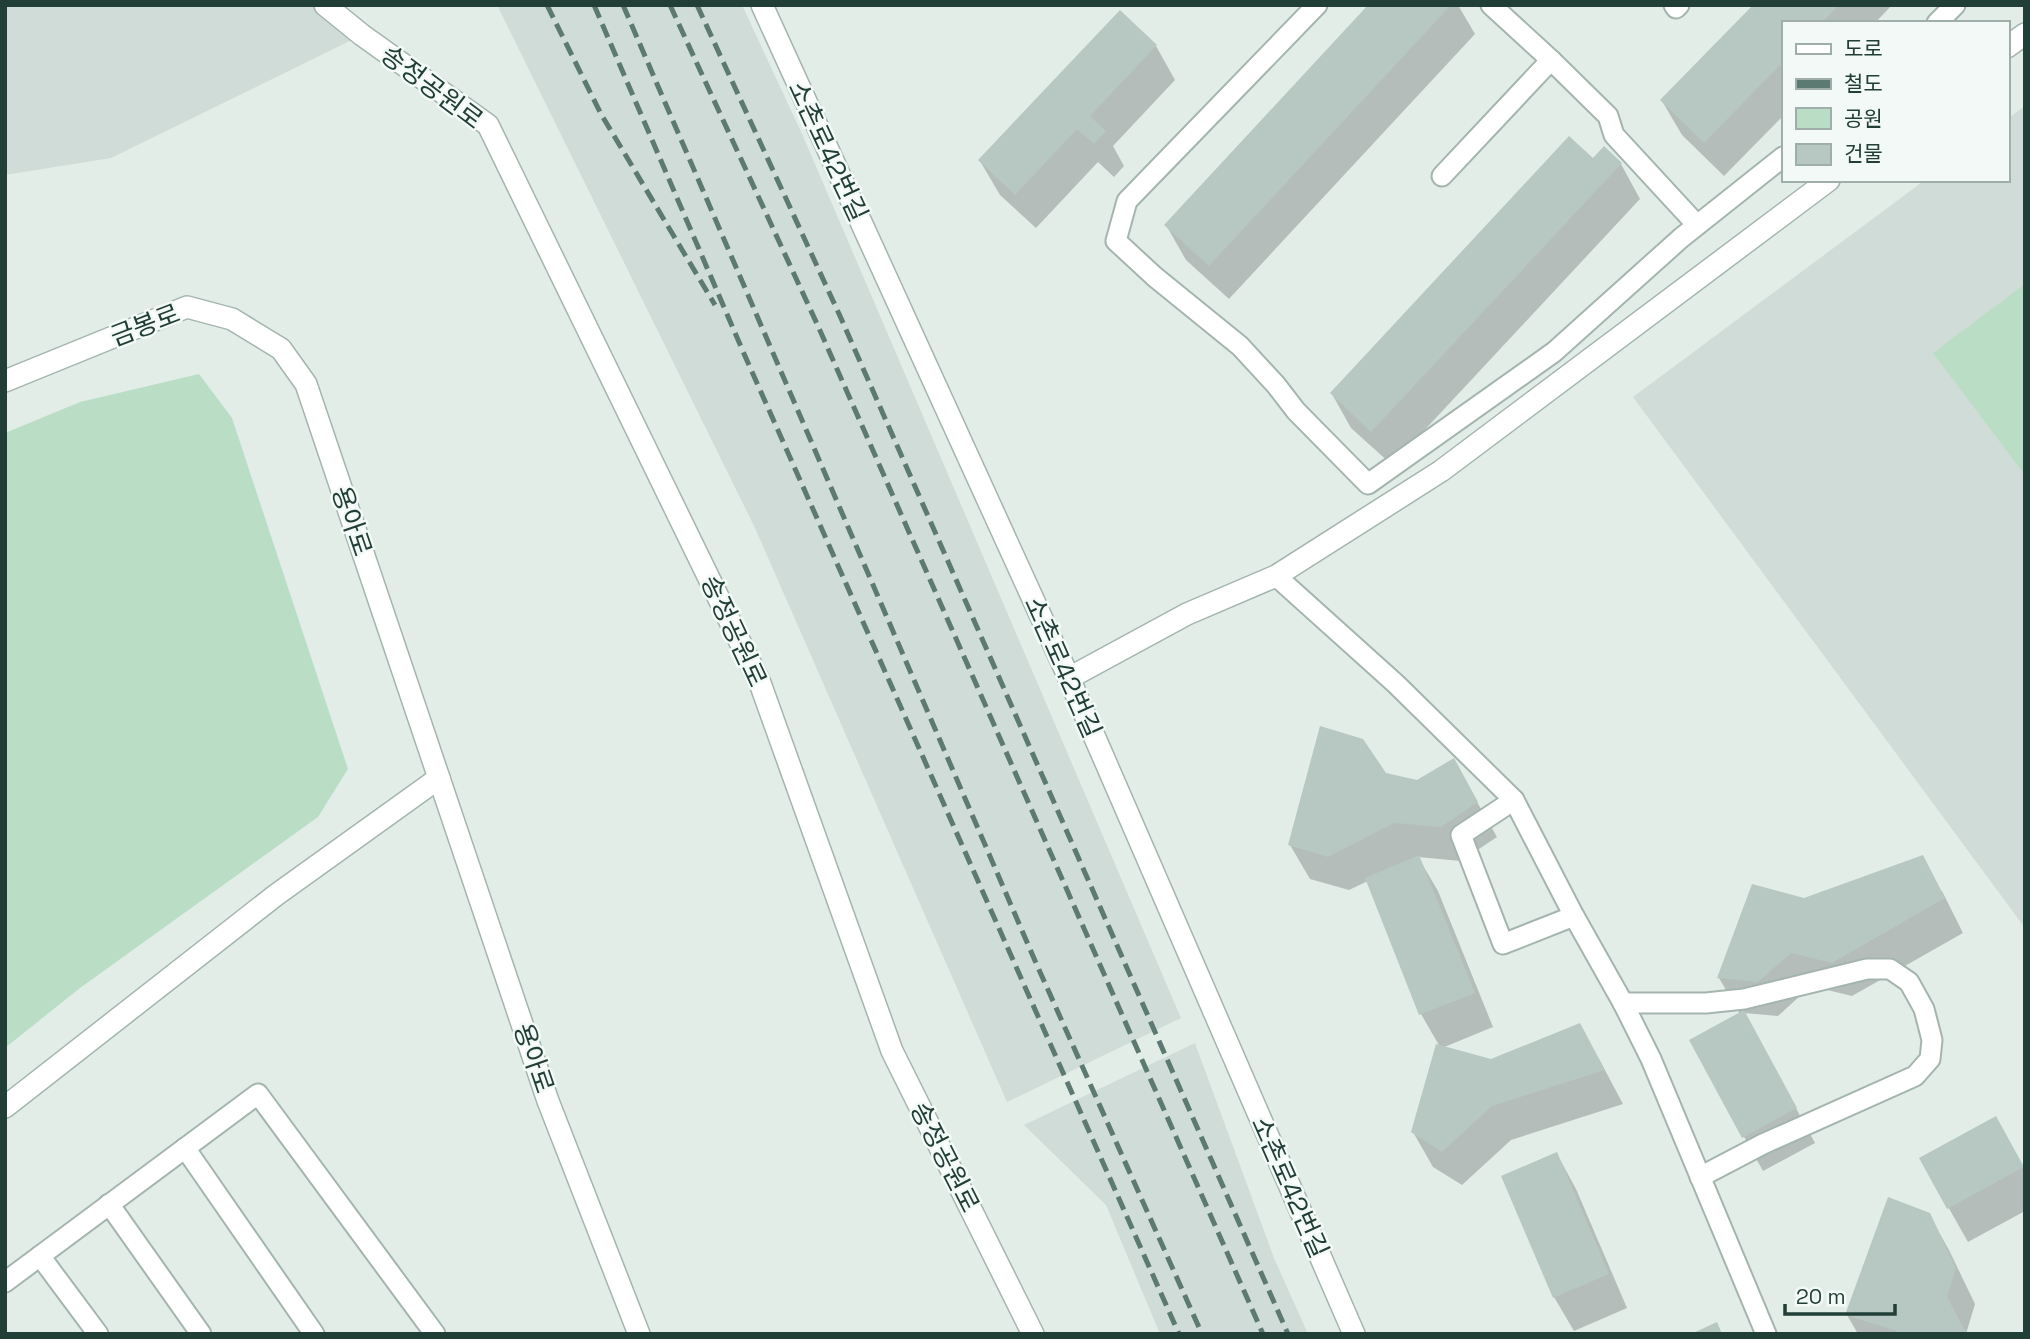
<svg xmlns="http://www.w3.org/2000/svg" width="2030" height="1339" font-family="'Space Grotesk','Noto Sans KR',sans-serif">
<style>
.built{fill:#d0dcd7}
.green{fill:#badec5}
.shadow{fill:#0003}
.building{fill:#b7c7c1}
.lines{fill:none;stroke-linecap:round;stroke-linejoin:round}
.service-casing{stroke:#a4b5af;stroke-width:23}
.minor-casing{stroke:#a4b5af;stroke-width:24}
.tertiary-casing{stroke:#a4b5af;stroke-width:24}
.service{stroke:#fff;stroke-width:19}
.minor{stroke:#fff;stroke-width:21}
.tertiary{stroke:#fff;stroke-width:21}
.rail{stroke:#5c7a72;stroke-width:5;stroke-dasharray:14 7;stroke-linecap:butt}
.labels{text-anchor:middle;dominant-baseline:central;stroke-width:5;stroke-linejoin:round;paint-order:stroke}
.street-label{font-size:26px;fill:#213e37;stroke:#f3f9f6}
</style>
<rect width="100%" height="100%" fill="#e2ede8"/>
<g class="built">
<polygon points="5,5 322,5 362,35 111,158 5,175"/>
<polygon points="497,5 742,5 803,136 1181,1018 1007,1102 755,528"/>
<polygon points="2025,106 2025,928 1633,397 1925,180 2007,180 2007,119"/>
<polygon points="1195,1043 1274,1258 1308,1334 1160,1334 1106,1205 1024,1125"/>
</g>
<g class="green">
<polygon points="2025,284 2025,475 1933,353"/>
<polygon points="199,374 232,418 348,769 318,817 80,988 5,1048 5,433 80,402"/>
</g>
<g class="shadow">
<polygon points="1370,5 1458,5 1475,34 1229,299 1186,260 1166,225"/>
<polygon points="1755,5 1892,5 1875,23 1783,23 1783,116 1724,176 1682,135 1662,101"/>
<polygon points="1156,46 1175,80 1113,146 1124,166 1114,177 1098,162 1036,228 1000,195 980,161"/>
<polygon points="1604,149 1621,164 1640,199 1392,465 1351,428 1332,394 1593,161"/>
<polygon points="1384,775 1473,795 1497,837 1461,861 1418,857 1438,891 1493,1027 1442,1048 1491,1061 1599,1059 1623,1104 1511,1140 1462,1185 1433,1167 1413,1132 1440,1047 1421,1014 1368,881 1349,890 1310,879 1290,845"/>
<polygon points="1942,891 1963,933 1852,996 1811,986 1778,1016 1744,1013 1815,1143 1763,1171 1691,1041 1740,1014 1719,978 1804,900"/>
<polygon points="2015,1153 2025,1171 2025,1211 1968,1242 1921,1159"/>
<polygon points="1557,1154 1576,1189 1627,1308 1574,1331 1554,1297"/>
<polygon points="1929,1215 1949,1250 1975,1304 1966,1334 1858,1334 1847,1315"/>
</g>
<g class="building">
<polygon points="1368,5 1451,5 1209,266 1164,225"/>
<polygon points="1753,5 1839,5 1822,23 1783,23 1783,62 1704,143 1660,100"/>
<polygon points="1120,10 1157,45 1090,116 1106,131 1094,144 1077,129 1015,195 978,160"/>
<polygon points="1569,136 1593,158 1604,146 1622,163 1371,432 1330,393"/>
<polygon points="1320,726 1363,739 1386,773 1417,780 1454,758 1478,802 1441,827 1394,823 1328,857 1288,845"/>
<polygon points="1419,855 1475,993 1419,1015 1365,878"/>
<polygon points="1923,855 1945,898 1832,963 1791,953 1758,982 1717,978 1752,884 1804,898"/>
<polygon points="1744,1010 1797,1108 1742,1138 1689,1040"/>
<polygon points="1580,1023 1605,1070 1492,1106 1442,1152 1411,1132 1436,1044 1491,1059"/>
<polygon points="1996,1116 2024,1167 1947,1209 1919,1158"/>
<polygon points="1557,1152 1609,1274 1553,1298 1501,1176"/>
<polygon points="1888,1197 1930,1213 1956,1268 1947,1297 1967,1334 1898,1334 1897,1331 1845,1315"/>
<polygon points="1717,1322 1722,1334 1691,1334"/>
</g>
<g class="lines">
<defs>
<g id="service">
<polyline points="1317,5 1127,201 1116,241 1155,277 1240,346 1276,385 1296,411 1368,484 1554,352 1681,238 1783,157"/>
<polyline points="1491,5 1551,60 1608,116 1614,135 1697,225"/>
<polyline points="1674,5 1676,8 1679,5"/>
<polyline points="1937,23 1955,5"/>
<polyline points="1442,176 1551,60"/>
<polyline points="1276,576 1396,684 1514,800 1574,916 1623,1003 1651,1059 1766,1334"/>
<polyline points="1514,800 1461,835 1503,944 1574,916"/>
<polyline points="1623,1003 1706,1003 1744,999 1867,969 1890,969 1909,982 1924,1009 1932,1040 1930,1059 1915,1076 1763,1144 1700,1177"/>
<polyline points="185,1148 314,1334"/>
<polyline points="109,1204 201,1334"/>
<polyline points="40,1256 98,1334"/>
<polyline points="5,1282 258,1094 435,1334"/>
</g>
<g id="minor">
<polyline points="325,5 362,35 488,125 760,683 892,1051 1033,1334"/>
<polyline points="762,5 1069,678 1354,1334"/>
<polyline points="2007,47 2025,34"/>
<polyline points="1069,678 1187,614 1276,576 1441,471 1829,180"/>
<polyline points="5,1107 276,895 439,778"/>
</g>
<polyline id="tertiary" points="5,381 187,307 232,319 281,349 306,384 548,1101 639,1334"/>
</defs>
<use href="#service" class="service-casing"/>
<use href="#minor" class="minor-casing"/>
<use href="#tertiary" class="tertiary-casing"/>
<use href="#service" class="service"/>
<use href="#minor" class="minor"/>
<use href="#tertiary" class="tertiary"/>
<g class="rail">
<polyline points="547,5 601,114 715,305"/>
<polyline points="594,5 745,356 1179,1334"/>
<polyline points="623,5 1036,963 1202,1334"/>
<polyline points="670,5 818,326 1263,1334"/>
<polyline points="697,5 840,316 1288,1334"/>
</g>
</g>
<g class="labels">
<g class="street-label">
<text transform="translate(432 87) rotate(37)">송정공원로</text>
<text transform="translate(828 151) rotate(65)">소촌로42번길</text>
<text transform="translate(145 325) rotate(-21)">금봉로</text>
<text transform="translate(352 521) rotate(71)">용아로</text>
<text transform="translate(734 631) rotate(65)">송정공원로</text>
<text transform="translate(1063 667) rotate(66)">소촌로42번길</text>
<text transform="translate(534 1058) rotate(71)">용아로</text>
<text transform="translate(945 1157) rotate(63)">송정공원로</text>
<text transform="translate(1290 1187) rotate(66)">소촌로42번길</text>
</g>
</g>
<rect width="2030" height="1339" fill="none" stroke="#213e37" stroke-width="14"/>
<rect x="1782" y="21" width="228" height="161" fill="#f3f9f6" stroke="#9faeaa" stroke-width="2"/>
<rect x="1796" y="44" width="35" height="10" fill="#ffffff" stroke="#9faeaa" stroke-width="2"/>
<text x="1844" y="56" font-size="21" fill="#213e37">도로</text>
<rect x="1796" y="79" width="35" height="10" fill="#5c7a72" stroke="#9faeaa" stroke-width="2"/>
<text x="1844" y="91" font-size="21" fill="#213e37">철도</text>
<rect x="1796" y="108" width="35" height="21" fill="#badec5" stroke="#9faeaa" stroke-width="2"/>
<text x="1844" y="126" font-size="21" fill="#213e37">공원</text>
<rect x="1796" y="144" width="35" height="21" fill="#b7c7c1" stroke="#9faeaa" stroke-width="2"/>
<text x="1844" y="161" font-size="21" fill="#213e37">건물</text>
<path d="M1785 1304v10h110v-10" fill="none" stroke="#213e37" stroke-width="3.5"/>
<text x="1796" y="1304" font-size="21" fill="#213e37" stroke="#f3f9f6" stroke-width="5" paint-order="stroke">20 m</text>
</svg>
